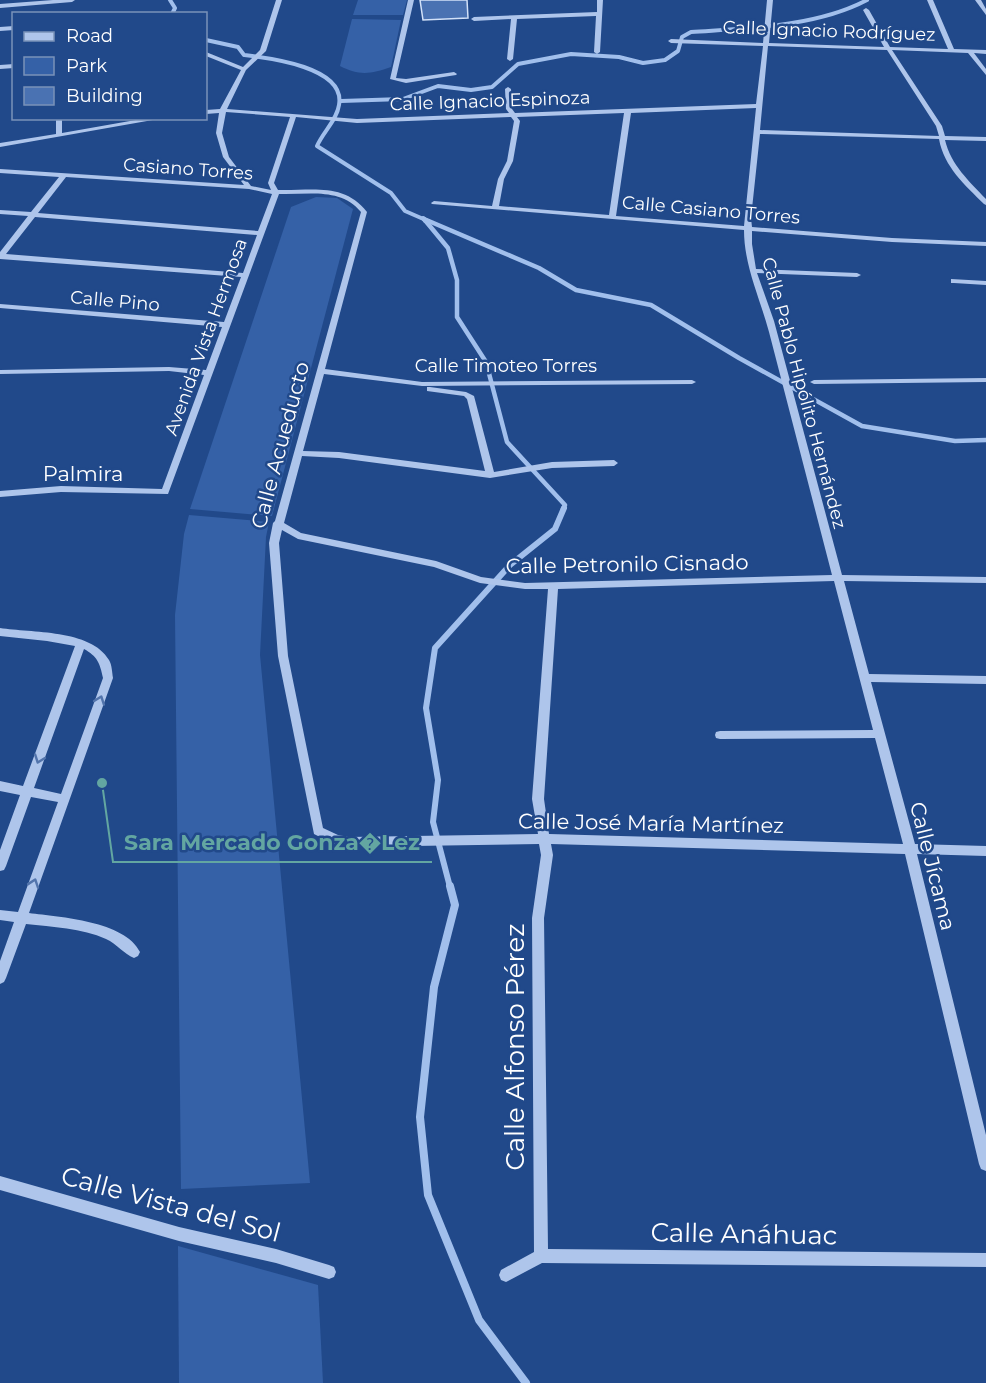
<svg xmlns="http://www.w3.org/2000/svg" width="986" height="1383" font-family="Montserrat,sans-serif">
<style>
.green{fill:#3561a7}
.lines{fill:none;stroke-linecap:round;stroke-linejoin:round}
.stream-far3{stroke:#a1bfec;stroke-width:4}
.stream-far2{stroke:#a1bfec;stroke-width:4.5}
.stream-far1{stroke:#a1bfec;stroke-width:6}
.stream{stroke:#a1bfec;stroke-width:8}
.building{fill:#4a72b2;stroke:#d2e1f8;stroke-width:1.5}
.minor{fill:#aec5eb;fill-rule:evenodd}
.oneway{stroke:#5274ac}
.labels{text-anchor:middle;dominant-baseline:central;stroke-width:5;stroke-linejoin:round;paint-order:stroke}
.far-street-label{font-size:18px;fill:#fff;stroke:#21498a}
.street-label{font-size:21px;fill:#fff;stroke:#21498a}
.near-street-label{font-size:26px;fill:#fff;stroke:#21498a}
.leader{fill:none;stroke:#63a6a1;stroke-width:2}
.callout-dot{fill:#63a6a1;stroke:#21498a;stroke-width:2}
.callout-label{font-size:22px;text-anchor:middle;font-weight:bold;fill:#63a6a1;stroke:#21498a;stroke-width:5;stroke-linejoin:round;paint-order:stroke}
</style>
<rect width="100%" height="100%" fill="#21498a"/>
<g class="green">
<polygon points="358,0 407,0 403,15 353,15"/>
<path d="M352,19L401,20L391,67C371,74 359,76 340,66Z"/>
<polygon points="316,197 337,198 353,209 272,516 190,509 291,207"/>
<polygon points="189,515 269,522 266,537 260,655 310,1183 181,1189 175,615 184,534"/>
<polygon points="178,1246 318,1285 323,1383 179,1383"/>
</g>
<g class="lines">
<g class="stream-far3">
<polyline points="170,0 175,8 172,14"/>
<path d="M206,40L238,47L244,55C269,58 346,67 339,105C337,120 323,132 317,146L391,193L405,211L428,221"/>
<path d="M341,101L403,99L438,86L471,90L492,87L518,64L571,54L619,57L643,63L665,60L678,51L682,37L691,32C748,28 816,27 867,0"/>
<polyline points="423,218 425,221"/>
</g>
<g class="stream-far2">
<polyline points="424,219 539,268 576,290 651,305 739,358 862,426 955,441 986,440"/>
<polyline points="424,219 448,248 457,280 457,317 486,362 507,442 565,505 563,509"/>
</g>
<polyline class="stream-far1" points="450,887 433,822 438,780 426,708 435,648 510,565 555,529 564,508"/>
<polyline class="stream" points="450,886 455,905 434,987 420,1117 428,1195 479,1320 526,1383"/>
</g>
<polygon class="building" points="420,0 467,0 468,18 423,20"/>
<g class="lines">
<g class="minor">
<polygon points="53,0 75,0 72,2 0,8 0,4"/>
<path d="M276,0H282L266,51L246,70L227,109L357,119L509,113L506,109L505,89L508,87L511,89L512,109L515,113L756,104L763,46L671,43L668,41L671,39L763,43L767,0H773L769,43L884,47L863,10L866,8L869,10L890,47L948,49L927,0H933L954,49L986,50V54L974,53L986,69V75L968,53L892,50L942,126L945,136L986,137V141L945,140C951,165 969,181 986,199V205L984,204C965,185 944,167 939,139L760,134L751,218L752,227L892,238L986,242V246L892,242L752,231V244L756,269L857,273L861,275L857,277L757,273L774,321L842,575L986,577V583L844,581L869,674L986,676V684L871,682L915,844L986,846V856L917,854L986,1135V1171L981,1169L979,1164L905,854L551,844L553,855L544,918L548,1249L986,1253V1267L542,1263L506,1282L501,1280L499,1275L501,1270L534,1252L532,918L541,855L539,844L349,847L332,843L314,834L278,656L269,543L273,523L275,521L361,212C340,187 308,195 279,194L168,494L61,492L0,497V491L61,486L162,489L204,375L169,371L0,374V370L169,367L206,370L222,327L0,308V304L224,322L241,277L0,259V252L28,216L0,214V210L31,212L59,177L0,173V169L244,185L223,157L216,133L219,113L206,114V110L220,109L241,70L206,56V52L243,67L260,50ZM768,46L887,50L936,126L939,136L760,130ZM756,108L744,226L616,216L631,113ZM226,112L290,117L268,183L271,190L251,186L229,157L222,133ZM624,113L609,215L499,206L504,179L513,161L520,121L517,117ZM296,117L357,123L511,117L514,121L507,161L498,179L492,206L434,201L431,203L432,204L744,230C744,266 760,298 769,332C790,413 811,494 832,575L525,583L481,577L436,561L301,533L284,523L302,456L339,458L490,478L552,468L614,466L618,463L614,460L552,462L494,472L474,396L466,392L430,387H427V391L464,396L467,399L485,471L339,452L303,451L324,374L422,386L692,384L696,382L692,380L422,382L325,369L367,212C344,182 311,191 278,190L274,183ZM66,177L249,189L272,194L258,231L38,213ZM35,217L257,235L243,273L6,254ZM282,530L298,539L434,567L480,583L525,589H548L532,799L538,834L349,837L338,835L323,828L288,656L279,543ZM834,581L873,730L720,731L716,732L715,735L716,738L720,739L875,738L903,844L549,834L544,799L558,589Z"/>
<polygon points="408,0 414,0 396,78 406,79 454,72 457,74 456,75 406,83 390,79"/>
<polygon points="597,0 603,0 600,52 597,54 594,52 596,16 517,19 513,59 510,61 507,59 511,19 474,21 471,19 474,17 597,12"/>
<polygon points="975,0 981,0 986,9 986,15"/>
<polygon points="14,26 14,30 0,31 0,27"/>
<polygon points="14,64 14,68 0,69 0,65"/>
<polygon points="56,118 62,118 62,133 147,118 164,118 0,147 0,143 56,134"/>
<polygon points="951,279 986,281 986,285 954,283 951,283"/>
<polygon points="986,378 986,382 814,384 810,382 814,380"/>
<path d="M0,628C31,633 91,629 109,660C112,665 112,672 113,678L29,913C60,917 125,921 140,952L138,956L134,958C124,954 117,944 106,939C82,928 52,927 26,924L6,978L4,982L0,984V961L14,922L0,920V910L18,912L58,802L31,797L6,866L4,870L0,871V850L20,795L0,791V781L23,786L75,646L47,641L0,636ZM84,649C97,656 100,663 103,678L61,794L34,788Z"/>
<polygon points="0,1176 179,1227 276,1249 329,1265 334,1267 336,1272 334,1277 329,1279 276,1263 179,1241 0,1190"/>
</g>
</g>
<defs><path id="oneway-chevron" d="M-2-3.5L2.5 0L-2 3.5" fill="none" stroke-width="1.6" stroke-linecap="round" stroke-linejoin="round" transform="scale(1.5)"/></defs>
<g class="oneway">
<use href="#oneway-chevron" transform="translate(100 700) rotate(-70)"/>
<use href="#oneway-chevron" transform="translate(39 759) rotate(110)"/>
<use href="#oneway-chevron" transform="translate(34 883) rotate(-71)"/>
</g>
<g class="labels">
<g class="far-street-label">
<text transform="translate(829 31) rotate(2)">Calle Ignacio Rodríguez</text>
<text transform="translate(490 101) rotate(-2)">Calle Ignacio Espinoza</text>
<text transform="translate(188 169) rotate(4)">Casiano Torres</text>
<text transform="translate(711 210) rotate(5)">Calle Casiano Torres</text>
<text transform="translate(115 301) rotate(5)">Calle Pino</text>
<text transform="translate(206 337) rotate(-70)">Avenida Vista Hermosa</text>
<text x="506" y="366">Calle Timoteo Torres</text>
<text transform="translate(804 393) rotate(75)">Calle Pablo Hipólito Hernández</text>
</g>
<g class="street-label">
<text transform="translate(280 445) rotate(-75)">Calle Acueducto</text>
<text x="83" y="473">Palmira</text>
<text transform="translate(627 564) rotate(-1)">Calle Petronilo Cisnado</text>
<text transform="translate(651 823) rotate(1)">Calle José María Martínez</text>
<text transform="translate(933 866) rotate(76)">Calle Jícama</text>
</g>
<g class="near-street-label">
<text transform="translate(515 1047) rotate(-90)">Calle Alfonso Pérez</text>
<text transform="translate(171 1204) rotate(15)">Calle Vista del Sol</text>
<text transform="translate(744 1234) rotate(1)">Calle Anáhuac</text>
</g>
</g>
<path class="leader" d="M102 783L113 862H432"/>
<circle class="callout-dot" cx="102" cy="783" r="6"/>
<g class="callout-label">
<text x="272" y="850">Sara Mercado Gonza�Lez</text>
</g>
<rect x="12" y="12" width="195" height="108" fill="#21498a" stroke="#7a92b9" stroke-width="1.5"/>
<rect x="24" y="32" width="30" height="9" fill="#aec5eb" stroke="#7a92b9" stroke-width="1.5"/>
<text x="66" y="42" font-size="18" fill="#ffffff">Road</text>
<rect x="24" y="57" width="30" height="18" fill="#3561a7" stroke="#7a92b9" stroke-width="1.5"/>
<text x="66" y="72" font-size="18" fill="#ffffff">Park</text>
<rect x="24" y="87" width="30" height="18" fill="#4a72b2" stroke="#7a92b9" stroke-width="1.5"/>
<text x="66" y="102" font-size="18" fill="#ffffff">Building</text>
</svg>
